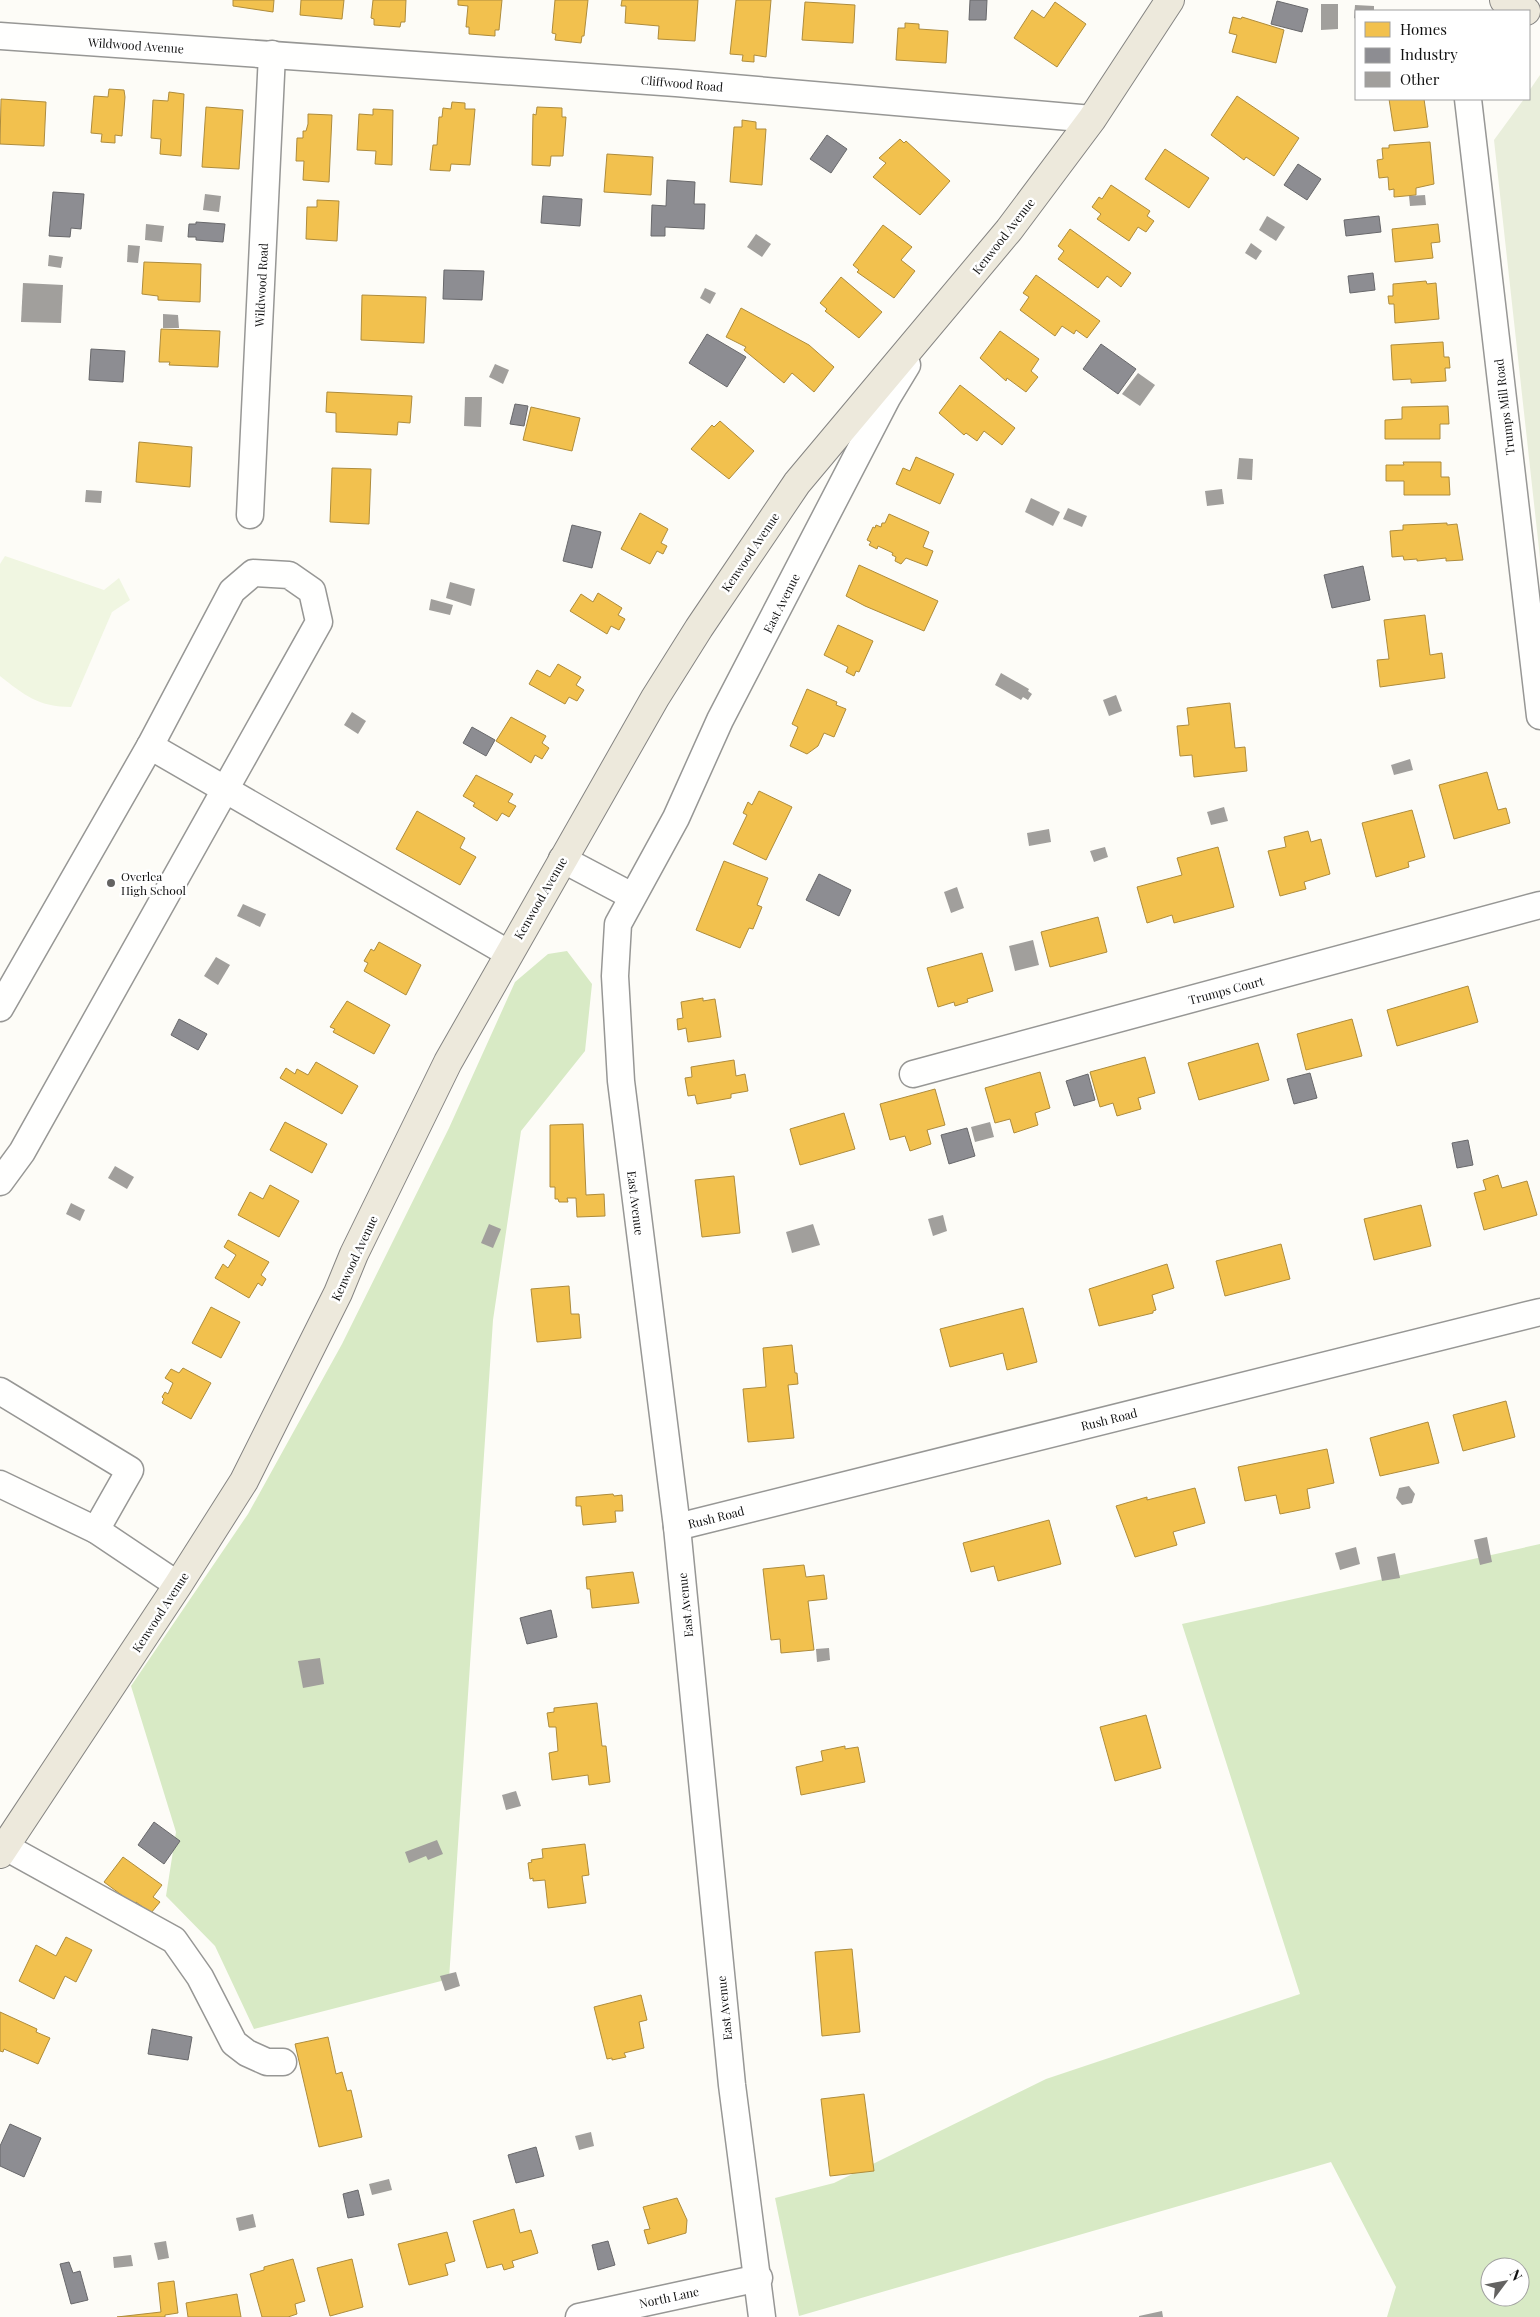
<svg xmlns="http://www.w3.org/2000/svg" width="1540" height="2317" font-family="'Playfair Display',serif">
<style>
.forest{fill:#d8eac5;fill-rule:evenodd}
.cemetery{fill:#e9eedb}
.pitch{fill:#f0f6e1}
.homes{fill:#f2c14e;stroke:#ae8c3c}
.industry{fill:#8d8d92;stroke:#68686b}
.building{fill:#a19f9c}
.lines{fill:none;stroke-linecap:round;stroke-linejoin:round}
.minor-casing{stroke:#979795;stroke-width:29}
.major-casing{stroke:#858482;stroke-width:30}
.minor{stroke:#fffffe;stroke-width:26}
.major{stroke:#ede9dc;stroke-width:28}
.poi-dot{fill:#646362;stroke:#fff;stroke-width:2}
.labels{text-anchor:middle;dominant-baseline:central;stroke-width:5;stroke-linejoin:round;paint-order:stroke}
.street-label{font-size:12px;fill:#111;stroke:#fff}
.poi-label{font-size:12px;fill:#111;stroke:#fff;text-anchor:start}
</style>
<rect width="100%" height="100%" fill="#fdfcf7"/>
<g class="forest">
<polygon points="567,951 592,984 585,1051 521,1131 493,1320 449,1979 254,2029 215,1946 166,1896 176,1832 131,1686 248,1514 342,1344 449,1128 515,982 548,954"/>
<path d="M1540,1544V2317H1387L1396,2287L1331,2162L799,2316L775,2198L834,2183L1046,2079L1300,1994L1182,1624ZM1490,2267H1520V2297H1490Z"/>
</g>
<polygon class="cemetery" points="1540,75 1540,558 1494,140 1524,99 1529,99 1529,91"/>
<path class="pitch" d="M5,556L104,590L119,578L130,600L112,612L71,707C39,707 24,695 0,676V564Z"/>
<g class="homes">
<polygon points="233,0 274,0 273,12 233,6"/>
<polygon points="301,0 344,0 342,19 300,15"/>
<polygon points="373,0 406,0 405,22 401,22 400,27 374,25 374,19 371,18"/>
<polygon points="458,0 502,0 499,30 495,30 495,36 469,34 469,27 466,27 468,6 458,5"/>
<polygon points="555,0 588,0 584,36 582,36 581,43 555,40 556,34 552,33"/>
<polygon points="622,0 698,0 695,41 658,39 659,26 625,23 626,6 621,6"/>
<polygon points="736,0 771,0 766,57 754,55 754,62 742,61 743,55 730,54"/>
<polygon points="805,2 855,5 853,43 802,40"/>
<polygon points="1055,2 1086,24 1057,67 1014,38 1032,10 1044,18"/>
<polygon points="1233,17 1241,19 1242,17 1284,30 1276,63 1232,52 1237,35 1229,33"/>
<polygon points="905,23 919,24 919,29 948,31 946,63 896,60 898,28 905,28"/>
<polygon points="109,89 124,90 125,97 122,136 115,135 115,143 101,142 102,134 91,133 94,96 108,97"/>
<polygon points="169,92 184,94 181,156 160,154 161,139 151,138 153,100 168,101"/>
<polygon points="1237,96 1299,138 1274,176 1246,157 1244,160 1211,135"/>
<polygon points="1,99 46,102 44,146 0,144"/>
<polygon points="1389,99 1424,99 1428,127 1394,131"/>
<polygon points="452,102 465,103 465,109 475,109 470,165 451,164 450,171 430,170 433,145 437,145 439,117 442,117 443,108 451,109"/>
<polygon points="206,107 243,110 239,169 202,167"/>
<polygon points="537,107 562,108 562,117 566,117 563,156 551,156 550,166 532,165 533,114 536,115"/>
<polygon points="373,109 393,110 392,165 375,164 376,151 357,150 359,114 373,115"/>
<polygon points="308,114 332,115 329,182 303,180 304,161 296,161 297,138 303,138 303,131 306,131 308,124"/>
<polygon points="742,120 756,122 756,129 766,129 762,185 730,182 734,127 742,127"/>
<polygon points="900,139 904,143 906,141 950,181 920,215 873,177 886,163 879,158"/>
<polygon points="1430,142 1434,184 1416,188 1416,195 1394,197 1394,189 1389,190 1388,177 1379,178 1377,160 1383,159 1382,148 1389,148 1389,145"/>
<polygon points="1165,149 1209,178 1189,208 1145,179"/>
<polygon points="607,154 653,157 651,195 604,192"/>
<polygon points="1111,185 1150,211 1147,216 1154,221 1146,232 1138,227 1129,241 1097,219 1101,214 1092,207 1099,197 1102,199"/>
<polygon points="317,200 339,201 337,241 306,239 307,207 317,207"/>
<polygon points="1438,224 1440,242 1431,243 1433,258 1395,262 1392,229"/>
<polygon points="883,225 912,247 901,260 915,271 894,298 857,272 859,270 853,265"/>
<polygon points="1070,229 1131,273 1121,287 1107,276 1098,288 1058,259 1064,251 1058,246"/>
<polygon points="144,262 201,264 200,302 158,300 158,296 142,294"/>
<polygon points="1036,275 1100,321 1087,338 1076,330 1074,334 1062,326 1055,336 1020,310 1029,297 1023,293"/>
<polygon points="841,277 882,312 859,338 825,311 827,309 820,303"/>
<polygon points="1426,281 1427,284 1436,283 1439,319 1395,323 1394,304 1389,304 1388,296 1393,296 1393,284"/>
<polygon points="362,295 426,297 424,343 361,340"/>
<polygon points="741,308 809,345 834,367 814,392 792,373 784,383 744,350 746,347 726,337"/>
<polygon points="161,329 220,331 218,367 169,365 170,362 159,362"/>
<polygon points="1000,331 1039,359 1031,371 1038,377 1026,392 1007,378 1006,381 980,358"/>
<polygon points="1443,342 1444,357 1449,357 1450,368 1445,368 1446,381 1411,383 1411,379 1393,380 1391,345"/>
<polygon points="960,385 1015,428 1002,445 984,431 977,441 966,433 964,435 939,413"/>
<polygon points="327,392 412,396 410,423 398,422 397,435 336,432 336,413 326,412"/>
<polygon points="1448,406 1449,424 1440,424 1440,439 1385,439 1385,420 1402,419 1402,407"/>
<polygon points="531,407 580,418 572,451 523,440"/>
<polygon points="720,421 754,451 729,479 691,449 712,425 714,427"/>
<polygon points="139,442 192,447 190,487 136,482"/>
<polygon points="916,457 954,474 940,504 896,484 903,468 910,471"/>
<polygon points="1403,462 1441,462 1441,477 1449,477 1450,495 1404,495 1404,481 1386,481 1386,465 1404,465"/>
<polygon points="332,468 371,469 369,524 330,522"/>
<polygon points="640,513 668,529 661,543 667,546 663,554 657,551 650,564 621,549"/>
<polygon points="889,514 929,532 923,547 933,551 927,566 906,558 901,564 895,561 896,557 892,555 893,553 878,546 877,549 869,545 871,542 867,540 873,527 875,528 876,525 881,527 882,523 885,523"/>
<polygon points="1447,523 1447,525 1457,524 1463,560 1446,561 1446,558 1417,561 1417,559 1404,560 1403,556 1392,557 1390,531 1403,530 1403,525"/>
<polygon points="859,565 938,601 924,631 865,606 846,596"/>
<polygon points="598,593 622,608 618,615 625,619 619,630 611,626 607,634 570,611 581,594 593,602"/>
<polygon points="1425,615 1430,655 1442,653 1445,678 1380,687 1377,660 1389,659 1384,620"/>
<polygon points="838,625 873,641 859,672 856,671 854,676 846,672 848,667 824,655"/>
<polygon points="558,664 581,677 576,685 584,690 577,701 569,697 565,704 529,684 537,670 550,677"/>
<polygon points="807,689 837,702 836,705 846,709 834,737 824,733 818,746 807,754 790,746 798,727 792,724"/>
<polygon points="1230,703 1235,748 1245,747 1247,771 1194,777 1192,755 1180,756 1177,726 1189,725 1187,708"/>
<polygon points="511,717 546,736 542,743 549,748 542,759 535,755 531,763 496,741"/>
<polygon points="1487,772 1498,810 1506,808 1510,823 1454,839 1439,785"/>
<polygon points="476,775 513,794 508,802 516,806 509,817 502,813 497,821 473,806 475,803 463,796"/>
<polygon points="759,791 792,807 766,860 733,844 747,815 743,813 748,802 752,805"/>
<polygon points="1412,810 1425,857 1408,862 1409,867 1376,877 1362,823"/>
<polygon points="417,811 465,838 460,848 476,857 460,885 396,849"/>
<polygon points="1308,831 1311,842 1321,839 1330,874 1304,882 1306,889 1280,896 1268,851 1286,847 1284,837"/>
<polygon points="1218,847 1234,907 1174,923 1172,915 1147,923 1137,887 1182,875 1177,858"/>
<polygon points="724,861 768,878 757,905 762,907 753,929 749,928 740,948 696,930"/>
<polygon points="1098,917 1107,952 1050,967 1041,932"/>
<polygon points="379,942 421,965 406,995 364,971 368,963 364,961 371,949 374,951"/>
<polygon points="982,953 993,991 967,999 968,1002 955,1006 954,1002 938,1007 927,968"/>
<polygon points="1468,986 1478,1022 1397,1046 1387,1010"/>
<polygon points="703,998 703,1001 715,999 721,1037 688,1042 686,1028 678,1030 677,1019 683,1018 681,1002"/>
<polygon points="347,1001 390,1025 374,1054 333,1032 335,1029 330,1027"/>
<polygon points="1352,1019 1362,1056 1306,1070 1297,1034"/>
<polygon points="1258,1043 1269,1080 1199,1100 1188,1063"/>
<polygon points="1145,1057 1155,1093 1138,1098 1141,1109 1117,1116 1113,1103 1100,1107 1090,1072"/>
<polygon points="734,1060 736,1076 745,1074 748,1091 731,1094 731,1098 697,1104 695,1095 688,1096 685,1078 692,1077 691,1067"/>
<polygon points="316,1062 358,1086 342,1114 280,1078 286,1068 295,1074 297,1069 308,1075"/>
<polygon points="1040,1072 1050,1108 1035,1113 1038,1125 1014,1133 1010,1119 995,1123 985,1088"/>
<polygon points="935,1089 945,1125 927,1130 931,1144 910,1151 905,1136 890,1140 880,1104"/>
<polygon points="844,1113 855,1149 800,1165 790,1129"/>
<polygon points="285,1122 327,1144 312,1173 270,1150"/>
<polygon points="583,1124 586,1195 604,1194 605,1216 577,1217 576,1198 567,1198 568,1202 559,1202 558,1199 555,1199 555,1187 550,1187 550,1125"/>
<polygon points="1498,1175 1502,1188 1527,1181 1537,1215 1484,1230 1474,1193 1486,1190 1483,1180"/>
<polygon points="734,1176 740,1233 702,1237 695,1180"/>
<polygon points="270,1185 299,1201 279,1237 238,1215 250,1192 263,1199"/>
<polygon points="1421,1205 1431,1246 1374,1260 1364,1219"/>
<polygon points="228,1240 269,1262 261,1275 266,1279 262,1286 258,1283 249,1298 215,1278 223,1264 228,1268 236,1255 224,1247"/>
<polygon points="1281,1244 1290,1279 1225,1296 1216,1261"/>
<polygon points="1167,1264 1174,1288 1152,1295 1156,1310 1153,1311 1153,1313 1099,1326 1089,1289"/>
<polygon points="569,1286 571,1314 579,1314 581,1338 537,1342 531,1289"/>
<polygon points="211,1307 240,1322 221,1358 192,1343"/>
<polygon points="1023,1308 1037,1362 1007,1370 1003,1353 950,1367 940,1329"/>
<polygon points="792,1345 795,1373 797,1373 798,1384 788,1385 794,1438 748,1442 743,1389 766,1387 763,1348"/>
<polygon points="183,1368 211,1383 191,1419 162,1403 164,1399 162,1397 165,1392 168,1394 173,1383 165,1378 171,1369 179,1373"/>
<polygon points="1506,1401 1515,1437 1463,1451 1453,1415"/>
<polygon points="1428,1422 1439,1463 1380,1476 1370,1438"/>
<polygon points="1327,1449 1334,1483 1307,1489 1310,1508 1280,1514 1276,1495 1245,1501 1238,1467"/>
<polygon points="1195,1488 1205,1523 1173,1532 1177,1545 1135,1557 1116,1506 1147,1497 1147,1500"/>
<polygon points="613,1494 614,1496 622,1495 623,1511 615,1511 616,1522 583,1525 581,1506 576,1506 576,1497"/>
<polygon points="1049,1520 1061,1564 998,1581 994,1566 971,1572 963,1543"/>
<polygon points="804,1565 806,1577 824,1575 827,1599 808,1601 814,1650 781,1653 780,1639 771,1640 763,1569"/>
<polygon points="633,1572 639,1603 592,1608 590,1589 587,1589 586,1577"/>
<polygon points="597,1703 602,1746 606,1746 610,1782 589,1785 588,1775 552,1780 549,1753 558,1751 556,1727 549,1727 547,1713 554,1712 554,1708"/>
<polygon points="1146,1715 1161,1768 1115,1781 1100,1727"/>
<polygon points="845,1746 845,1749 858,1747 865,1782 801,1795 796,1767 823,1761 821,1751"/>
<polygon points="585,1844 589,1875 582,1876 586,1903 548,1908 545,1880 533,1881 533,1878 530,1879 528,1863 532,1862 531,1860 543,1858 542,1849"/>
<polygon points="123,1857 162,1885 153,1897 160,1902 151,1913 136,1902 135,1905 104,1882"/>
<polygon points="66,1937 92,1950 76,1982 65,1976 54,1999 19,1981 36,1945 56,1956"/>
<polygon points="852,1949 860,2032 822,2036 815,1952"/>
<polygon points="641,1995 647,2020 639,2022 644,2048 624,2053 626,2057 612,2060 612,2058 607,2059 594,2007"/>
<polygon points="0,2012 37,2029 36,2032 50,2038 38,2064 4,2049 3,2052 0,2051"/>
<polygon points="328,2037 336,2074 342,2072 347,2091 351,2090 362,2137 319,2147 295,2044"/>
<polygon points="864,2094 874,2171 830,2176 821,2099"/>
<polygon points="677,2198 687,2220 686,2233 648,2244 644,2230 650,2229 643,2207"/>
<polygon points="514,2209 520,2233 531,2230 538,2253 512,2261 514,2267 504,2270 502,2264 487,2268 473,2221"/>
<polygon points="447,2232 455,2261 445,2264 448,2275 409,2285 398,2244"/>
<polygon points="293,2259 305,2301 295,2304 297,2314 288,2317 262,2317 250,2274 264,2270 264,2267"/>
<polygon points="352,2259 363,2307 330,2316 317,2268"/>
<polygon points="174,2281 178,2313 165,2315 165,2317 117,2317 161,2312 158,2283"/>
<polygon points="237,2294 241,2317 188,2317 186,2303"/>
</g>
<g class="industry">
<polygon points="970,0 987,0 986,20 969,20"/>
<polygon points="1277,1 1308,9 1302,32 1271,24"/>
<polygon points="827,135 847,149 831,173 810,159"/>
<polygon points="1298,164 1321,179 1307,200 1284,185"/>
<polygon points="667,180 695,182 694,204 705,204 704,229 665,227 665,236 651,236 652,205 666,206"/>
<polygon points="53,192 84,194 81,229 71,228 70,237 49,236"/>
<polygon points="543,196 582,199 580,226 541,223"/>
<polygon points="1379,216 1381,232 1346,236 1344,220"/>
<polygon points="196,222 225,224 223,242 196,240 196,237 188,237 189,224 196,224"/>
<polygon points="444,270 484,271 482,300 443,299"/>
<polygon points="1373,273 1375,290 1350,293 1348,276"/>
<polygon points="707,334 746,357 727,387 689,363"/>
<polygon points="1101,344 1136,369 1118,394 1083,369"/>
<polygon points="91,349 125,351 123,382 89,380"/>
<polygon points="515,404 528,406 524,426 510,424"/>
<polygon points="572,525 601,532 592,568 563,561"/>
<polygon points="1363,566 1370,600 1332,608 1324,575"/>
<polygon points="472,727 495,740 486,756 463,743"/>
<polygon points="819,874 851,890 839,916 806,900"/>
<polygon points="179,1019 207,1034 198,1050 171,1035"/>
<polygon points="1310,1073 1317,1098 1294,1104 1287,1079"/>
<polygon points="1088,1074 1095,1100 1074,1106 1066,1081"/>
<polygon points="967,1128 975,1156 949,1164 941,1135"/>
<polygon points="1468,1140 1473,1165 1457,1168 1452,1143"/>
<polygon points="551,1610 557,1637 527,1644 520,1618"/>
<polygon points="154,1822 180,1841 164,1864 138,1845"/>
<polygon points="152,2029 192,2037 188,2060 148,2054"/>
<polygon points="10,2124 41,2138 24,2177 0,2166 0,2146"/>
<polygon points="536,2147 544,2176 516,2183 508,2155"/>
<polygon points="358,2190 364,2215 348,2218 343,2194"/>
<polygon points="608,2241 615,2265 598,2270 592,2245"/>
<polygon points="69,2262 73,2273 80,2271 88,2300 71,2304 60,2264"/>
</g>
<g class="building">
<polygon points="1321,4 1338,4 1338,29 1321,30"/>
<polygon points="1355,5 1374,6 1374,11 1356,11 1356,19 1354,18"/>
<polygon points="205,194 221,196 219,212 203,210"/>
<polygon points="1425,195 1426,205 1410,206 1409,196"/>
<polygon points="1267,216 1285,227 1276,241 1259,230"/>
<polygon points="146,224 164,226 162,242 145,240"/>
<polygon points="756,234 771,244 762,257 747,247"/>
<polygon points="1251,243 1262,251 1256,260 1245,253"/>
<polygon points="128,245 140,246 138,263 127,262"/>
<polygon points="49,255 63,257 61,268 48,266"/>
<polygon points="23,283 63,285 61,323 21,322"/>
<polygon points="705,288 716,293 710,304 700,298"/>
<polygon points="163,314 178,315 179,328 163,328"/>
<polygon points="495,364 509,370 503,384 489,377"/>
<polygon points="1138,373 1155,385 1140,406 1122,394"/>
<polygon points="465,397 482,397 481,427 464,426"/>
<polygon points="1239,458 1253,459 1252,480 1237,479"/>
<polygon points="1222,489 1224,504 1207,506 1205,491"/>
<polygon points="86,490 102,491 101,503 85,502"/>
<polygon points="1031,498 1060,512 1053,526 1025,512"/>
<polygon points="1068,508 1087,516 1082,527 1063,519"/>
<polygon points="450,582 475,589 471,606 446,598"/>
<polygon points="431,599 453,605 450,615 429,610"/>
<polygon points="1001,673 1029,689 1028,691 1032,694 1028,700 1023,697 1021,700 995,685"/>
<polygon points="1116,695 1122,711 1109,716 1103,700"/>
<polygon points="352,712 366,721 358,734 344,725"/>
<polygon points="1410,759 1413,770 1394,775 1391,765"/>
<polygon points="1224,807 1228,821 1211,825 1207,812"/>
<polygon points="1049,829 1051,842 1029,846 1027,833"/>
<polygon points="1105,847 1108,857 1094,862 1090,851"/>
<polygon points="957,887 964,908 951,913 944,892"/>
<polygon points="243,904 266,914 260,927 237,916"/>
<polygon points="1033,940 1039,965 1015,971 1009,946"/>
<polygon points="216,957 230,965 218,985 204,976"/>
<polygon points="990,1122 994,1137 975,1142 971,1127"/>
<polygon points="115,1166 134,1177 127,1189 108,1178"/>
<polygon points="71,1203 85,1210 80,1221 66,1214"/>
<polygon points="943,1215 947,1231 933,1236 928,1219"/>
<polygon points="489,1224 501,1229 493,1248 481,1243"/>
<polygon points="813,1224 820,1245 792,1253 786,1232"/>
<polygon points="1409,1486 1415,1494 1412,1503 1402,1505 1396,1498 1399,1488"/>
<polygon points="1487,1537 1492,1562 1480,1565 1474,1540"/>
<polygon points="1356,1547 1360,1564 1340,1570 1335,1553"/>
<polygon points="1395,1553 1400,1578 1382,1581 1377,1557"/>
<polygon points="829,1648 830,1660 817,1662 816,1649"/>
<polygon points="320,1658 324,1684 303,1688 298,1661"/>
<polygon points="516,1791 521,1806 506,1810 502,1795"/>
<polygon points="437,1840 443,1854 428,1860 426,1856 409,1863 405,1852"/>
<polygon points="456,1972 460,1986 445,1991 440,1976"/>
<polygon points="591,2132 594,2146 579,2150 575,2136"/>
<polygon points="389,2179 392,2190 372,2195 369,2184"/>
<polygon points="253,2214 256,2227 239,2231 236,2218"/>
<polygon points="166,2241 169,2258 158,2260 154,2243"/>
<polygon points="131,2255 133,2266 114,2268 113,2257"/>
<polygon points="1162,2311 1163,2317 1139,2317 1139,2316"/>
</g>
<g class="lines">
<defs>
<g id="minor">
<polyline points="0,36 676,83 1092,119"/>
<polyline points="1468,99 1540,716"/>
<polyline points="250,515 272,54"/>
<polyline points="150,746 508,953"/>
<polyline points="562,859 632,896"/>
<polyline points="0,1008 150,746 232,591 253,573 289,575 312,591 319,622 22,1152 0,1182"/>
<polyline points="913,1074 1540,905"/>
<polyline points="0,1391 130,1470 96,1530"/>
<polyline points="0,1484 96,1530 178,1585"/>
<polyline points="677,1527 1540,1312"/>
<polyline points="0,1844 174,1940 200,1977 234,2043 247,2053 267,2062 283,2062"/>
<polyline points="579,2317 759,2278"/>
<polyline points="762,2317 732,2085 677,1527 621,1081 615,976 618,924 676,818 720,720 887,398 907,365"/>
</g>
<g id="major">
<polyline points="1504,0 1526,11"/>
<polyline points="0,1854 178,1585 244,1481 338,1293 354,1254 448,1062 655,698 699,628 797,483 1009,230 1092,119 1170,0"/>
</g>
</defs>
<use href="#minor" class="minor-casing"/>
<use href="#major" class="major-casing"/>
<use href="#minor" class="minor"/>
<use href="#major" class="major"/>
</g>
<circle class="poi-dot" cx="111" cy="883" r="5"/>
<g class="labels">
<g class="street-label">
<text transform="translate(136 45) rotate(4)">Wildwood Avenue</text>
<text transform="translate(682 83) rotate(5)">Cliffwood Road</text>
<text transform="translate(1003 236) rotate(-52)">Kenwood Avenue</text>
<text transform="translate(261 285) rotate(-87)">Wildwood Road</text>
<text transform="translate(1504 407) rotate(-97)">Trumps Mill Road</text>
<text transform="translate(750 552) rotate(-56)">Kenwood Avenue</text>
<text transform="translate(781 603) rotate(-63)">East Avenue</text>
<text transform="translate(540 898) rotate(-60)">Kenwood Avenue</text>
<text transform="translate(1226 990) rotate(-15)">Trumps Court</text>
<text transform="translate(636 1203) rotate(83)">East Avenue</text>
<text transform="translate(354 1258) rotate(-65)">Kenwood Avenue</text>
<text transform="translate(1109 1419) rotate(-14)">Rush Road</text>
<text transform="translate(716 1517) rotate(-14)">Rush Road</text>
<text transform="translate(685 1605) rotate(-96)">East Avenue</text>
<text transform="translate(160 1612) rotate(-57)">Kenwood Avenue</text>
<text transform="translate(724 2008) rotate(-96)">East Avenue</text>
<text transform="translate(669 2297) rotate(-12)">North Lane</text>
</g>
<g class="poi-label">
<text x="121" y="876">Overlea<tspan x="121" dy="14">High School</tspan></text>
</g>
</g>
<rect x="1355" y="10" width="175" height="90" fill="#ffffff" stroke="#a0a0a0"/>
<rect x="1365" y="22" width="25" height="15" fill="#f2c14e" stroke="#a0a0a0"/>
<text x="1400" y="35" font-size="15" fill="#111111">Homes</text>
<rect x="1365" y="48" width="25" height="15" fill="#8d8d92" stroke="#a0a0a0"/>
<text x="1400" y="60" font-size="15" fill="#111111">Industry</text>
<rect x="1365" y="72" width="25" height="15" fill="#a19f9c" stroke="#a0a0a0"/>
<text x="1400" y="85" font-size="15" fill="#111111">Other</text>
<g transform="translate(1505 2282) rotate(58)"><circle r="24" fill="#ffffff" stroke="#a0a0a0"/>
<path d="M0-4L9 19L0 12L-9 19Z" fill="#646362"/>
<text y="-8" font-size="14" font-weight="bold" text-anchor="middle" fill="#111111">N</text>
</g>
</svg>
